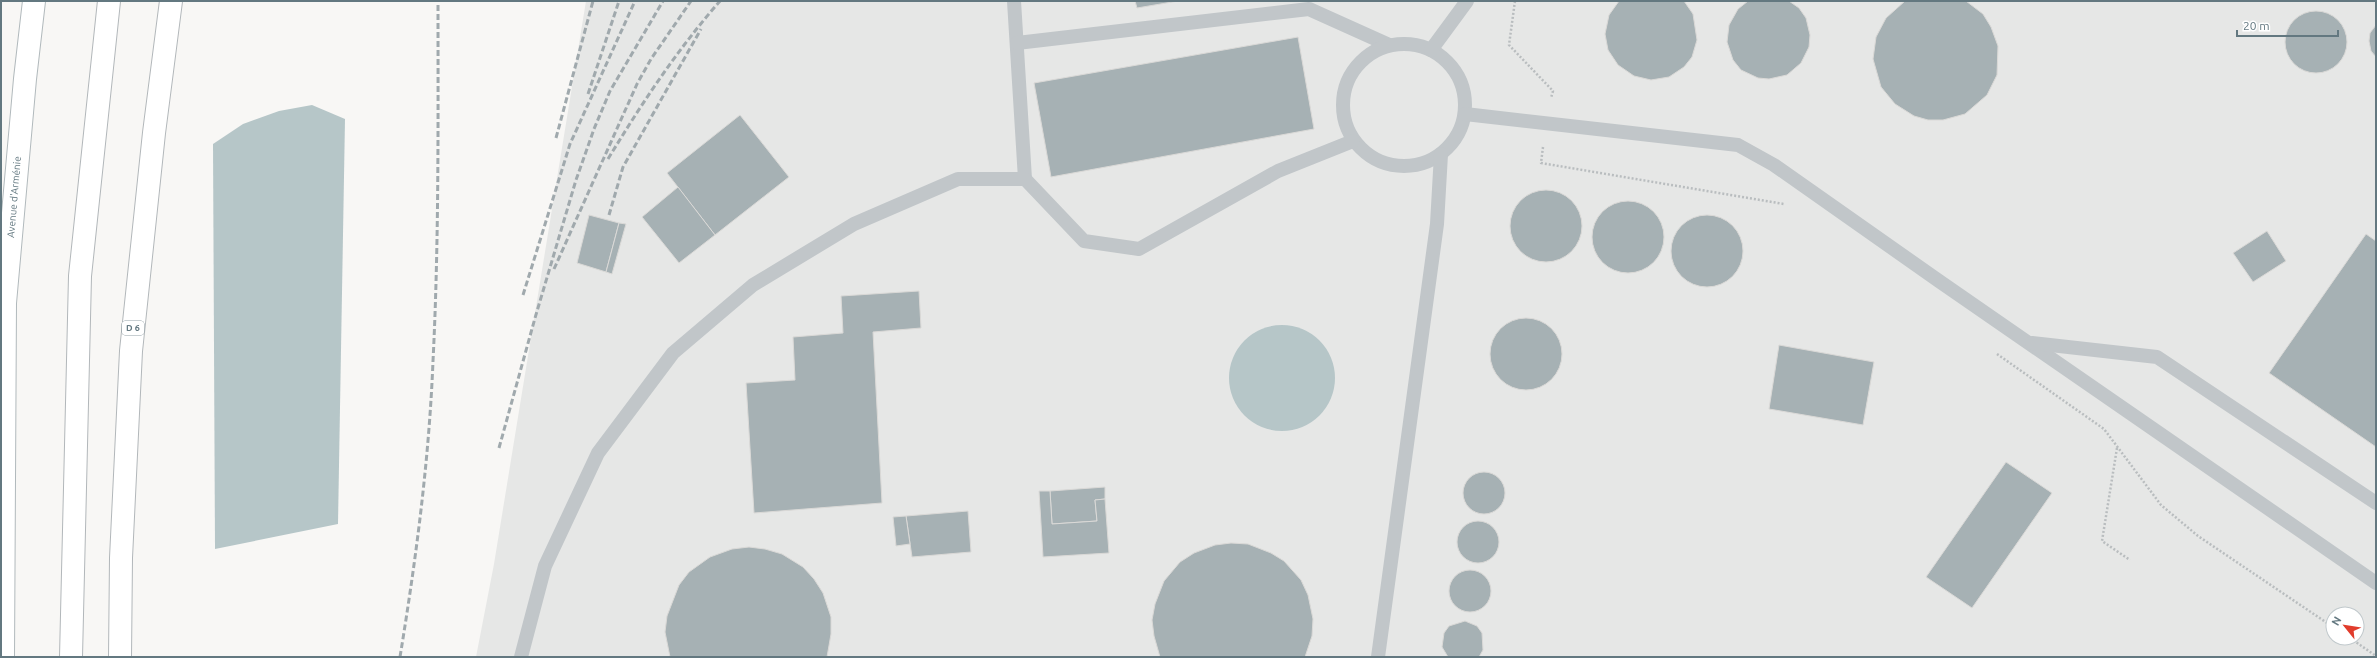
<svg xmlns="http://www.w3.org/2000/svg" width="2377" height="658" font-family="Ubuntu,sans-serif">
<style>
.built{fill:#e6e7e6;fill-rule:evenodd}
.water{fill:#b6c6c8}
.building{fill:#a6b1b4;stroke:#dad9d7}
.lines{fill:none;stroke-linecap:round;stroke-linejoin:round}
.secondary-casing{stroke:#b1b9bc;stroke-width:24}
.highway-casing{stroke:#b2b7ba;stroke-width:24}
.path{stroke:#b9bdbf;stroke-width:2.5;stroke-dasharray:2 2;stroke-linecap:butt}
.lane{stroke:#c1c6c9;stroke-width:14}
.secondary{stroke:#fff;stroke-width:22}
.highway{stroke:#fff;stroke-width:22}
.rail{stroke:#a0a9ad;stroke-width:3;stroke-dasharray:6 3;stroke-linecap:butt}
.labels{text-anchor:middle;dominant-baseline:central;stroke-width:4;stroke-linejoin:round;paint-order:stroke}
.shield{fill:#fff;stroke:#92a0a6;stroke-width:1}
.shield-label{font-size:9px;font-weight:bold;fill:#637880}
.street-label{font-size:10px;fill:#637880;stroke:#fff}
</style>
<rect width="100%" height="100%" fill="#f8f7f5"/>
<path class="built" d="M586,1H2376V657H476L494,564ZM2333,614H2357V638H2333Z"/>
<g class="water">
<polygon points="312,105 345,119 338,524 215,549 213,144 243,124 279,111"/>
<circle cx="1282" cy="378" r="53"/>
</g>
<g class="building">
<polygon points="1135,1 1178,1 1137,8"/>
<polygon points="1619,1 1684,1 1693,14 1697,40 1692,57 1684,67 1669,77 1651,80 1634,76 1618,65 1608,50 1605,34 1609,15"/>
<polygon points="1748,1 1789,1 1799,8 1806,18 1810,35 1809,47 1801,63 1787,75 1769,79 1758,78 1741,70 1733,60 1727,42 1729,25 1738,9"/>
<polygon points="1905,1 1966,1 1983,14 1991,27 1998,46 1997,75 1987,95 1965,114 1943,120 1928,120 1914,116 1895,104 1881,87 1873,59 1876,37 1886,18"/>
<circle cx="2316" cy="42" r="31"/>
<polygon points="2376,25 2376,57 2371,51 2369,41 2370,33"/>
<polygon points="1298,37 1314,129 1051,177 1034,83"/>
<polygon points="740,115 789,177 715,235 667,173"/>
<polygon points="678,187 715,235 679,263 642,217"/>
<circle cx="1546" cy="226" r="36"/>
<circle cx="1628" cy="237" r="36"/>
<circle cx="1707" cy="251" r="36"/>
<polygon points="589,215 619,223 606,272 577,263"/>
<polygon points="619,223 626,224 612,274 606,272"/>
<polygon points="2267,231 2286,261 2253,282 2233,253"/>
<polygon points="2366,234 2376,241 2376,447 2269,373"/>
<polygon points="919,291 921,328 873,332 882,503 754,513 746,383 795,380 793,337 843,333 841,296"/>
<circle cx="1526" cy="354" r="36"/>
<polygon points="1779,345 1874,362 1863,425 1769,409"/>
<polygon points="2006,462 2052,493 1972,608 1926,577"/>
<circle cx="1484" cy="493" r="21"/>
<polygon points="1105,487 1105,499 1095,500 1097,521 1052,524 1050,491"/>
<polygon points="1039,491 1050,491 1052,524 1097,521 1095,500 1105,499 1109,553 1043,557"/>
<polygon points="968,511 971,552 912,557 906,516"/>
<polygon points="906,516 910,544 896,546 893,517"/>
<circle cx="1478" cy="542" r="21"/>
<polygon points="1231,543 1248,544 1271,553 1284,561 1301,580 1308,595 1313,619 1312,636 1305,657 1160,657 1154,636 1152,620 1155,604 1164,581 1180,562 1194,553 1215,545"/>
<polygon points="749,547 765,549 782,554 803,567 814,579 823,593 831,617 831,634 827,657 670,657 665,632 667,616 679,585 689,572 710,557 732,549"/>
<circle cx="1470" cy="591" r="21"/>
<polygon points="1465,621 1477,626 1482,633 1483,650 1479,657 1448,657 1442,647 1444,633 1449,626"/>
</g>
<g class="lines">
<defs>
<polyline id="secondary" points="3,657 5,303 25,79 34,1"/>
<g id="highway">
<polyline points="71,657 80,276 109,1"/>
<polyline points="120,657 121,558 131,351 154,133 171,1"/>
</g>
</defs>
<use href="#secondary" class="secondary-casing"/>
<use href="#highway" class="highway-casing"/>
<g class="path">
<polyline points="1515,1 1509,45 1553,91 1551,98"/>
<polyline points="1543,147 1541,163 1784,204"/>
<polyline points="1997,354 2104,429 2161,505 2198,536 2333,627"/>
<polyline points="2117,448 2102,541 2130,560"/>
<polyline points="2350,638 2376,656"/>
</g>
<g class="lane">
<polyline points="1014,1 1025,179"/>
<polyline points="1017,43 1309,9 1389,45"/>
<circle cx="1404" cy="105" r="61"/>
<polyline points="1431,50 1467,1"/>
<polyline points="1465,114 1738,145 1774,165 1939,281 2376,583"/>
<polyline points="2032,343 2157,357 2376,503"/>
<polyline points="521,657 545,566 598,453 673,353 753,285 854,224 958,179 1025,179 1084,241 1139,249 1278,171 1353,141"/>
<polyline points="1378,657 1437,224 1441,154"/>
</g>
<use href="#secondary" class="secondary"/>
<use href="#highway" class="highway"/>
<g class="rail">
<polyline points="588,94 619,1"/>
<polyline points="556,138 593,1"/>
<path d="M608,159C642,103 677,50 720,1"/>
<polyline points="609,215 623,167 701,29"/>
<polyline points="554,269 637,84 651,59 691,1"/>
<polyline points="523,295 570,144 635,1"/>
<polyline points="499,448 535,318 576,180 594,129 610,91 663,1"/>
<path d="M400,657C416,559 429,461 433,361C439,241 438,121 438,1"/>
</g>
</g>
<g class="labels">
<rect class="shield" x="122" y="321" width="22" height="14" rx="3"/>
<g class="shield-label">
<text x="133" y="328">D 6</text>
</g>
<g class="street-label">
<text transform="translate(14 197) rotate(-85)">Avenue d'Arménie</text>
</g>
</g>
<rect width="2377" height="658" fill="none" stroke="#637880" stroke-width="4"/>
<g transform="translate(2345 626) rotate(300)"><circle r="19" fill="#ffffff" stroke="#c1c9cc"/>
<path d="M0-3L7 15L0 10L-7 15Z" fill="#e13c2c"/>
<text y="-6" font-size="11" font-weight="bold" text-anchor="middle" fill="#637880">N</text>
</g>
<path d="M2237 30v6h101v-6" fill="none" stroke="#637880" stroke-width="2"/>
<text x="2243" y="30" font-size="12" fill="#637880" stroke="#ffffff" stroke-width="3" paint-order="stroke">20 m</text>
</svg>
